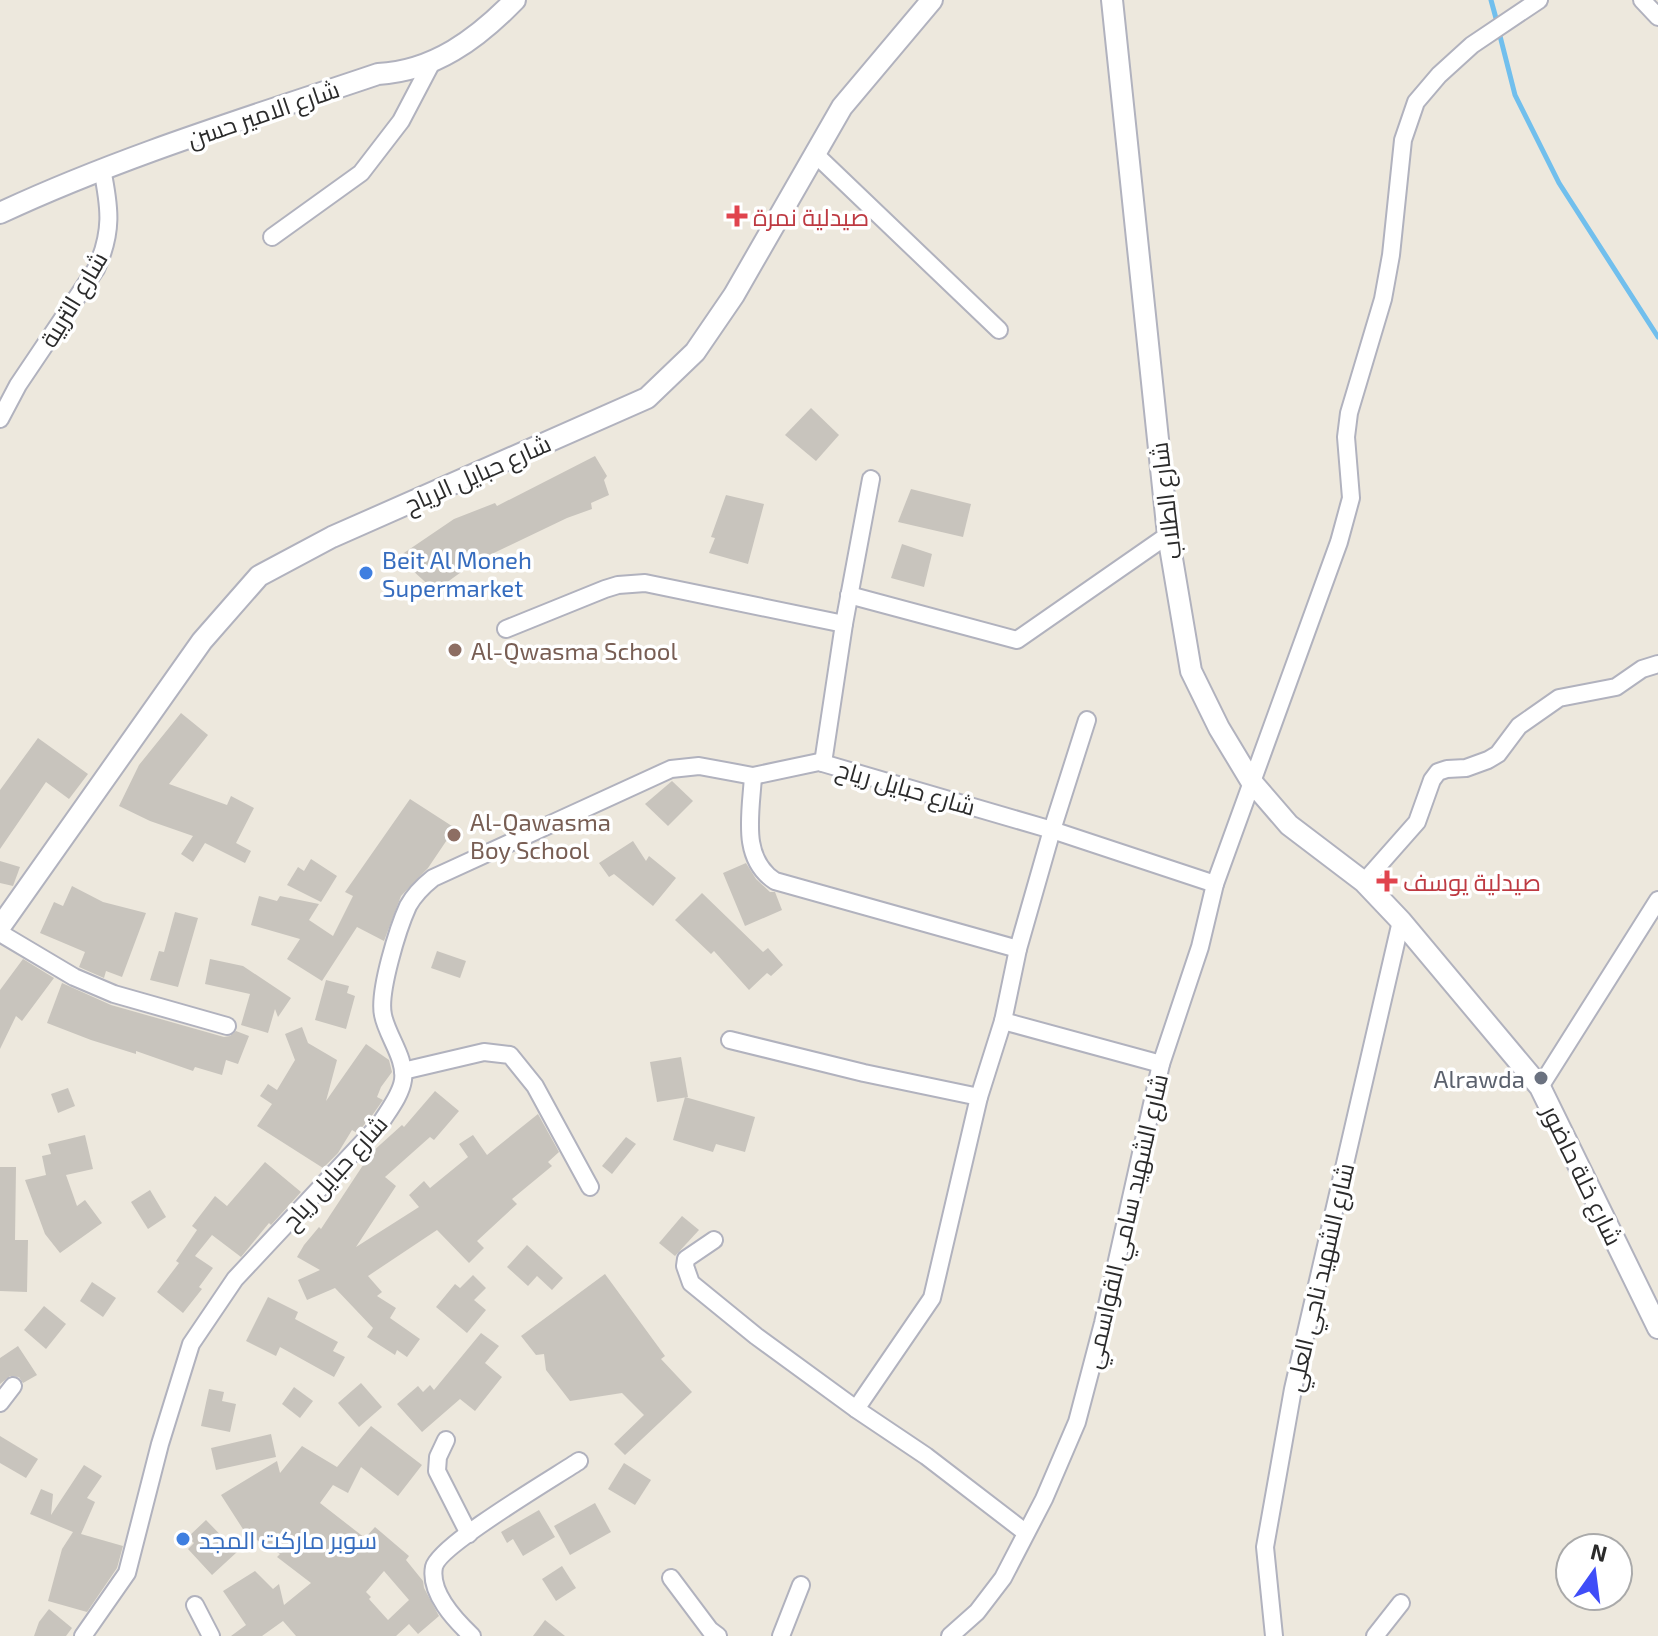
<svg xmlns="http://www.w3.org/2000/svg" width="1658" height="1636" font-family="'Exo 2',Cairo,sans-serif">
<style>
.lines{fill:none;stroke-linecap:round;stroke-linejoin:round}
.stream{stroke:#71bfed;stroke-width:5}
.building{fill:#c8c4bd;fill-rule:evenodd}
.minor-casing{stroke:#b1b2be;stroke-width:20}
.tertiary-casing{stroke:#b1b2be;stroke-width:24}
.minor{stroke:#fff;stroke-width:16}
.tertiary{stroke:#fff;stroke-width:20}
.health-dot{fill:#e0444e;stroke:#fff;stroke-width:3}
.shop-dot{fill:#3f7fe0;stroke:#fff;stroke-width:3}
.education-dot{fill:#8d6e63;stroke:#fff;stroke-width:3}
.worship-dot{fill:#6b7280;stroke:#fff;stroke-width:3}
.labels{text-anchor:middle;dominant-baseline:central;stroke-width:7;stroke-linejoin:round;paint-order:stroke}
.street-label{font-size:24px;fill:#2b2b2b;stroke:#fff}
.health-label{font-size:24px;fill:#be3a42;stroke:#fff;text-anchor:start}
.shop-label{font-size:24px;fill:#366cbe;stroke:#fff;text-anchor:start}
.education-label{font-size:24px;fill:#785e54;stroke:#fff;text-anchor:start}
.worship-label{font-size:24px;fill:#5b616d;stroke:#fff;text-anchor:end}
</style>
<rect width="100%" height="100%" fill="#ede8dd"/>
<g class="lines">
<g class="stream">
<polyline points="1491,0 1497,22"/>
<polyline points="1499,32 1515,95 1559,183 1658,337"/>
</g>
</g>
<g class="building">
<polygon points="811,408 839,435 816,461 785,435"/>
<polygon points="595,456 607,476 604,480 609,495 591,503 592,509 567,518 475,562 435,591 398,557 454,519 495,503 497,506"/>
<polygon points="911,489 971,504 963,537 898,522"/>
<polygon points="726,495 764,504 748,564 709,553 715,538 711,537"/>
<polygon points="902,544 932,554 924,587 891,578"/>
<polygon points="181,713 208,735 169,784 227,805 231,796 254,808 236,843 251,851 245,863 205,843 193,862 181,854 193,836 150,821 119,806 139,765"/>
<polygon points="38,738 88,774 69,799 46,782 0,849 0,790"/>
<polygon points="672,781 693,801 668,826 645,804"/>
<polygon points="410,799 455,828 428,868 401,896 384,941 357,927 322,981 287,959 300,939 251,925 259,896 277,901 280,896 319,904 309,920 333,936 353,896 345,892"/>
<polygon points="633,841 646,861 649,856 676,878 653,906 614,874 609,877 599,863"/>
<polygon points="311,859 337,876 321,902 287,885 298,867 304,871"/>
<polygon points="0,861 20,867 13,886 0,883"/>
<polygon points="746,863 756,879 770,892 775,892 782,910 745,926 723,873"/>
<polygon points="72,886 103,902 146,913 122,977 106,971 104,978 79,967 85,952 40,933 54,902 63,906"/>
<polygon points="702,893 763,952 768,948 783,965 771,976 767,973 749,990 714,951 711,954 675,920"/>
<polygon points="175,912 198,918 178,987 150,980 159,951 164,952"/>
<polygon points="437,951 466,961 460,978 431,968"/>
<polygon points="23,959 54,978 22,1021 16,1016 0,1049 0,990"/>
<polygon points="210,959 243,966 291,998 278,1017 275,1009 268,1033 241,1025 250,994 205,984"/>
<polygon points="326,980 349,986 347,993 355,996 346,1029 315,1020"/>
<polygon points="62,983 111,1005 224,1037 230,1036 236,1031 249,1036 238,1064 226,1060 222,1075 195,1067 193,1071 136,1051 136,1054 91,1040 47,1023"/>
<polygon points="302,1027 308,1043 337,1060 326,1101 366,1044 389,1060 392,1072 381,1087 377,1097 383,1100 371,1117 357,1133 352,1130 338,1153 323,1168 257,1126 272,1104 260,1096 268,1084 277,1090 295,1060 285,1034"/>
<polygon points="681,1057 688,1097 657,1102 650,1062"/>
<polygon points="68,1088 75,1106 58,1113 51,1094"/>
<polygon points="435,1091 459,1111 434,1140 430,1137 385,1177 396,1186 356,1247 419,1207 409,1195 424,1181 430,1188 468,1157 459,1144 473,1135 487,1155 538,1114 559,1152 548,1162 552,1166 512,1199 517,1204 477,1241 484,1248 469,1263 437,1230 368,1276 382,1292 377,1296 396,1308 390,1318 420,1339 407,1357 397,1350 395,1355 367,1337 373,1328 335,1288 307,1300 298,1280 320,1270 297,1257 304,1245 319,1227 321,1229 371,1153 402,1125 404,1127"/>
<polygon points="685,1097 755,1117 745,1152 716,1144 713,1152 673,1140"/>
<polygon points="85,1135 93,1169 66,1175 77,1206 85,1200 102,1223 60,1253 45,1234 25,1180 46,1175 42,1156 51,1154 48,1144"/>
<polygon points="626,1137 636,1144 612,1174 602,1166"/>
<polygon points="265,1162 301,1192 271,1225 269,1223 241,1257 212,1235 195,1256 213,1268 199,1287 202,1289 183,1313 157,1292 179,1263 176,1261 197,1230 192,1226 215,1196 227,1206"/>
<polygon points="0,1167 16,1167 15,1240 28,1240 27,1292 0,1291"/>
<polygon points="150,1190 166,1217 148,1229 131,1202"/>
<polygon points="682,1216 699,1230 675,1256 659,1243"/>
<polygon points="527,1245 563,1278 552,1290 537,1276 528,1286 507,1267"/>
<polygon points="605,1274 665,1356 661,1359 692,1392 625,1455 614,1444 644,1415 622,1393 570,1401 546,1370 544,1354 536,1355 521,1336"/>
<polygon points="473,1275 486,1288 474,1300 486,1310 467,1333 436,1307 455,1284 460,1288"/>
<polygon points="92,1282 116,1298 103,1317 80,1301"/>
<polygon points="268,1297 298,1312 295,1319 338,1342 333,1351 345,1357 334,1377 280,1347 276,1356 246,1341"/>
<polygon points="44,1306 66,1324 46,1349 24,1330"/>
<polygon points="481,1333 499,1346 485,1363 502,1377 475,1411 460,1399 422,1432 397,1404 418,1386 423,1392 430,1385 434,1390"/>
<polygon points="18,1346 37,1375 23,1383 19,1377 10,1376 0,1384 0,1358"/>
<polygon points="361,1383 382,1407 359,1427 338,1403"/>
<polygon points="294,1387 313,1401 300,1418 282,1404"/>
<polygon points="209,1389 224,1392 222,1401 236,1404 230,1432 201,1426"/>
<path d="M371,1426L422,1465L398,1496L361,1467L348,1493L333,1485L320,1503L365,1538L375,1527L409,1556L406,1560L423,1581L424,1588L439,1616L418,1634L409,1624L396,1636H296L283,1621L262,1636H231L246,1625L223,1591L255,1571L273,1589L279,1584L284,1605L311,1583L277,1557L280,1554L252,1537L250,1540L221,1495L277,1461L280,1473L302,1446L337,1467ZM384,1571L409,1600L388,1620L369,1599L371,1597L366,1592Z"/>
<polygon points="271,1434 276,1457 216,1470 211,1448"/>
<polygon points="0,1436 38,1459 26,1478 0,1463"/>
<polygon points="624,1463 651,1480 635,1505 608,1489"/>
<polygon points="84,1465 102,1476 87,1498 95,1502 81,1534 123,1546 117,1568 87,1612 48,1601 62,1549 73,1532 30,1514 41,1489 53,1494 51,1515"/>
<polygon points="595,1503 611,1532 570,1555 554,1526"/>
<polygon points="539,1510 555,1537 523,1556 513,1539 507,1543 501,1532"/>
<polygon points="206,1520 237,1552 212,1575 188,1549 194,1543 188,1537"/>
<polygon points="562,1566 576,1588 556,1601 542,1579"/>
<polygon points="49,1609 72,1628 66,1636 34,1636 39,1622"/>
<polygon points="545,1620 565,1636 533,1636"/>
</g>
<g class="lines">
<defs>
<g id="minor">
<polyline points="1642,0 1658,17"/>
<polyline points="814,153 999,330"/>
<polyline points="272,237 361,173 401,121 432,62"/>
<path d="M0,419L18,385L96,269C113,232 110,208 102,169"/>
<polyline points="849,595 1017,640 1168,535"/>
<polyline points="506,629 605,589 618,585 645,583 844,624"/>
<polyline points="823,763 844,624 871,479"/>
<path d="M753,776C751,813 740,858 775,881L1018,949"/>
<polyline points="1364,882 1417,822 1432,780 1438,772 1447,769 1466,768 1488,760 1498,754 1519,726 1559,698 1616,687 1642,669 1658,664"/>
<polyline points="0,933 74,977 114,994 227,1026"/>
<polyline points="1003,1021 1161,1064"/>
<polyline points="730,1040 864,1073 979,1097"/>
<polyline points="403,1071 484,1052 510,1055 535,1086 590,1187"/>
<polyline points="1540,1087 1658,900"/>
<polyline points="714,1240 686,1259 685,1266 691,1283 756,1336 856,1409 926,1456 1025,1532"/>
<polyline points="0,1403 13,1386"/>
<polyline points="856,1409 932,1298 979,1097 1003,1021 1018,949 1052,830 1087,720"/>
<polyline points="446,1440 438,1457 437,1471 469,1534"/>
<polyline points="671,1578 710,1630 718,1636"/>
<polyline points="195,1605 211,1636"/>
<path d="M83,1636L127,1573L160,1444L191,1344L235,1279L380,1124C388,1111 401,1095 403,1080C406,1058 387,1036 383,1015C378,992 398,928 408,906C414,895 423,886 433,878L671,769L699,766L753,776L819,762L1052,830L1215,884"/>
<path d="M472,1636C455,1620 429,1593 434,1567C439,1545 555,1477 579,1461"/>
<polyline points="781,1636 801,1585"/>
<polyline points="950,1636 977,1612 1003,1578 1044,1499 1077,1422 1103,1323 1161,1064 1200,947 1215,884 1339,542 1351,498 1346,437 1349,413 1383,299 1391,255 1403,140 1416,102 1439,75 1472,45 1539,0"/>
<polyline points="1274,1636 1265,1547 1293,1389 1401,921"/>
<polyline points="1375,1636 1401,1603"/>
</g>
<g id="tertiary">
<polyline points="1112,0 1168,535 1191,671 1219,728 1251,781 1289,825 1364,882 1401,921 1540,1087 1658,1328"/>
<path d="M0,213C122,156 251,117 378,74C434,71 477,39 515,0"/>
<polyline points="0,927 202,641 259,576 332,537 647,398 695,352 734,295 842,107 932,0"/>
</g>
</defs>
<use href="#minor" class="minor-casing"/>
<use href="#tertiary" class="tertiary-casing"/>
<use href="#minor" class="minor"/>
<use href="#tertiary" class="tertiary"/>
</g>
<g class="health-dot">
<path d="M733 204h8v8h8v8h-8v8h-8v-8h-8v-8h8z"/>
<path d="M1383 869h8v8h8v8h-8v8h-8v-8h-8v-8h8z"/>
</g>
<g class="shop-dot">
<circle cx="366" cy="573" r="8"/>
<circle cx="183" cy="1539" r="8"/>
</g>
<g class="education-dot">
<circle cx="455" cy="650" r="8"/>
<circle cx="454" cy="835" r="8"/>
</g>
<circle class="worship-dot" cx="1541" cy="1078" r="8"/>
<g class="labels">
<g class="street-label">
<text transform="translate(263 113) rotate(-19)">شارع الامير حسن</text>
<text transform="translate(73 299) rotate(-59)">شارع التربية</text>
<text transform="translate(477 473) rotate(-24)">شارع حبايل الرياح</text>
<text transform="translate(1165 501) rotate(-97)">شارع الطلاب</text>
<text transform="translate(906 787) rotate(16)">شارع حبايل رياح</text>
<text transform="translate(334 1172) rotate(-48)">شارع حبايل رياح</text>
<text transform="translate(1583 1175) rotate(64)">شارع خلة حاضور</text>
<text transform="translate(1125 1221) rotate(-77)">شارع الشهيد سامي القواسمي</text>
<text transform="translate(1319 1277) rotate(-77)">شارع الشهيد ناجي العلي</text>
</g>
<g class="health-label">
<text x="753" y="216">صيدلية نمرة</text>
<text x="1403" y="881">صيدلية يوسف</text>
</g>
<g class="shop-label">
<text x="382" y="559">Beit Al Moneh<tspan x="382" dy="28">Supermarket</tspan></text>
<text x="199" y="1539">سوبر ماركت المجد</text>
</g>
<g class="education-label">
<text x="471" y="650">Al-Qwasma School</text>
<text x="470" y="821">Al-Qawasma<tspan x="470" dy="28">Boy School</tspan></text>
</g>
<g class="worship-label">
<text x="1525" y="1078">Alrawda</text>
</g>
</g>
<g transform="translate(1594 1572) rotate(14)"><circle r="38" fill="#ffffff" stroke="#aaaaaa" stroke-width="2"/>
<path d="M0-6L14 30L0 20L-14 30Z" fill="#3f4df8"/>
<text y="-12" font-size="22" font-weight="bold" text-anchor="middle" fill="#2b2b2b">N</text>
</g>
</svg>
